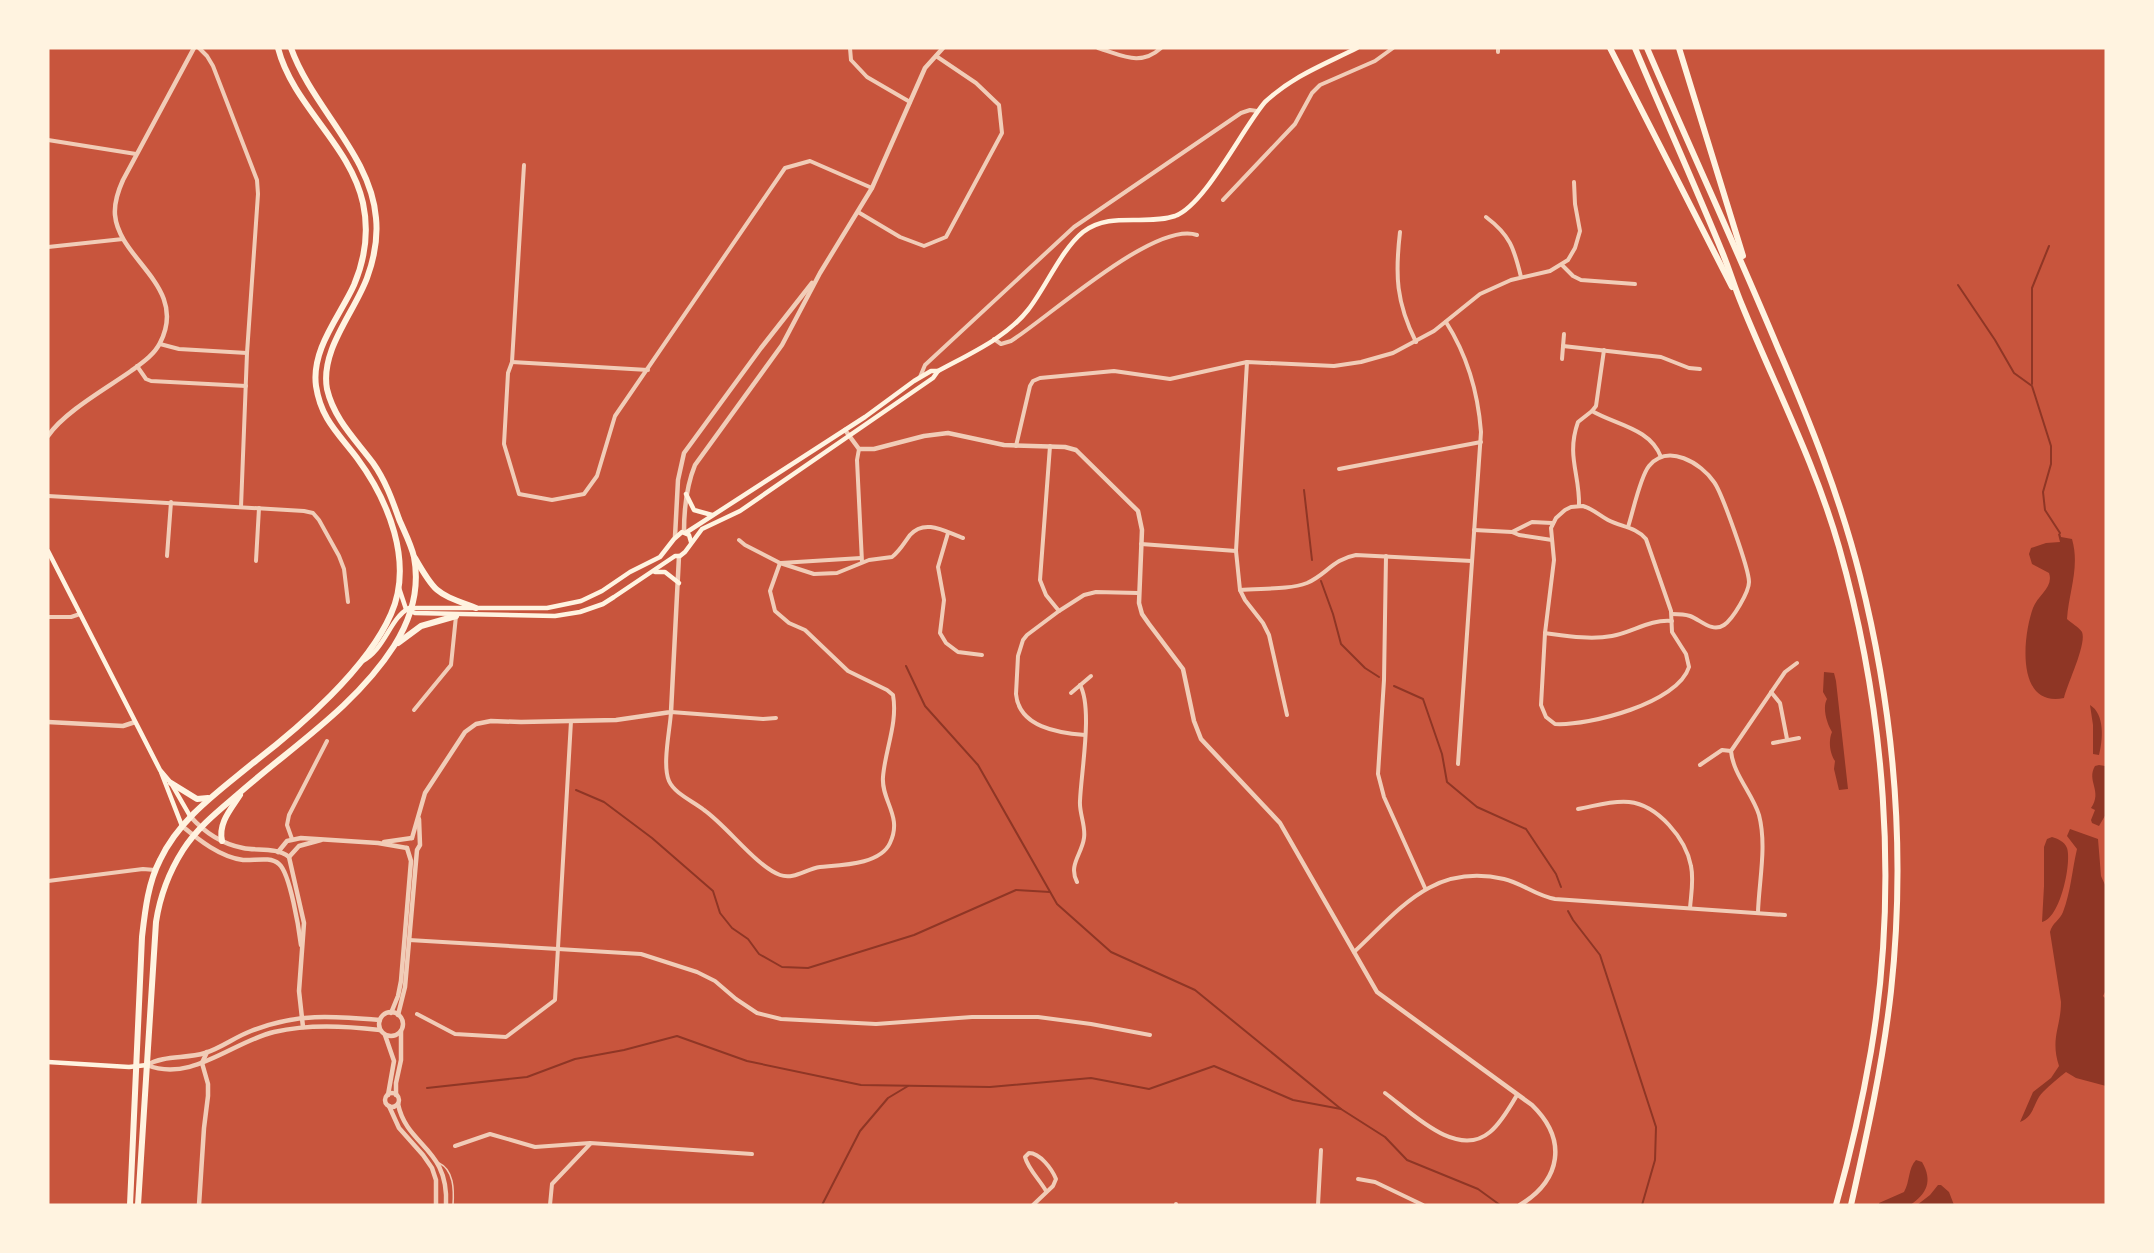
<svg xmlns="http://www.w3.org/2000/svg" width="2154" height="1253" font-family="Mulish,sans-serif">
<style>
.water{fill:#8f3625}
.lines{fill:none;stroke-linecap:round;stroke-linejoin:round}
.stream{stroke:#8f3625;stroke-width:2}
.service{stroke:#f1ccb7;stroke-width:1.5}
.minor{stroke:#f1ccb7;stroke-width:4}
.tertiary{stroke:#f1ccb7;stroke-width:4.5}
.secondary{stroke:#fff3e0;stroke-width:4.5}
.trunk{stroke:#fff3e0;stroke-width:6}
.motorway{stroke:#fff3e0;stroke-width:6}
</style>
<rect width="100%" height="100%" fill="#c8553d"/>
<g class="water">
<path d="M2060,533L2061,537L2072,539C2080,567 2069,591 2067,619C2071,623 2079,627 2082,632C2087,644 2067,684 2064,698C2015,708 2023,635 2033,608C2038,595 2054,587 2049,573L2032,564L2029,554L2031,548L2046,543L2060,542L2058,534Z"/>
<path d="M1824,672L1834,673L1836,681L1848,789L1839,790L1834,769L1835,761C1830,754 1828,741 1832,732C1827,724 1822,708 1827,699L1823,692Z"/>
<path d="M2090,705C2105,714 2103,740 2099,755L2093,754V725Z"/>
<path d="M2099,765L2105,766L2106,770V814L2099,826L2092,823L2091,820L2095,810L2091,808C2103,791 2086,781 2095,766Z"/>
<path d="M2070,829L2098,839L2101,876L2106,887V990L2103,996L2106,999V1086L2076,1078L2066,1072C2058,1078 2050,1085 2043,1092C2033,1102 2035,1116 2020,1122L2033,1092L2051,1078L2059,1066C2050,1038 2061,1027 2061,1002L2050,932C2052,923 2060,920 2063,912C2071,891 2072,870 2077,849L2067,836Z"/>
<path d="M2052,837C2058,839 2064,841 2067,848C2072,863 2060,919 2042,922L2044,886V847L2047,839Z"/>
<path d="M1916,1160L1922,1162C1933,1181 1927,1194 1910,1205H1879V1203L1904,1192C1910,1182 1908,1168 1916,1160Z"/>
<polygon points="1938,1185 1941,1185 1949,1192 1954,1205 1917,1205 1930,1195"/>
</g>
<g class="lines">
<g class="stream">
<polyline points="1958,285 1995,340 2014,373 2032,386 2051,446 2051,464 2043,492 2045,510 2060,533"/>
<polyline points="2032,384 2032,288 2049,246"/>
<polyline points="1304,490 1312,560"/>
<polyline points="1321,581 1333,614 1341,644 1365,668 1379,677"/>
<polyline points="906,666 925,706 978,765 1057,904 1111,952 1195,990 1341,1109 1385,1137 1407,1160 1478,1189 1500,1205"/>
<polyline points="1394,686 1423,699 1442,754 1447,782 1477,807 1526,829 1556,874 1561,887"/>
<polyline points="576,790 604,802 652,838 713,891 720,913 732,928 748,939 759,954 782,967 808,968 914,935 1016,890 1050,892"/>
<polyline points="1568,911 1573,920 1600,955 1656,1127 1655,1160 1642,1205"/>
<polyline points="427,1088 527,1077 575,1059 624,1050 677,1036 747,1061 861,1085 990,1087 1091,1078 1149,1089 1214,1066 1293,1100 1341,1109"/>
<polyline points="822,1205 860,1131 888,1098 908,1086"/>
</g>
<path class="service" d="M439,1163C454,1170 454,1190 453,1205"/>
<g class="minor">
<polyline points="199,48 207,56 213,66 257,180 258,194 247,353 241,507"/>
<polyline points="850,48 851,60 867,77 910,102"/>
<path d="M1098,48C1122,55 1140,67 1161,48"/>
<polyline points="1498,52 1498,48"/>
<polyline points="48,140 136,154"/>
<polyline points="524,165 512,362 508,373 504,444 519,494 552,500 584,494 597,476 615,416 785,168 810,161 872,188"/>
<polyline points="1223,200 1295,124 1312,93 1320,85 1375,61 1393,48"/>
<polyline points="858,212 900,237 924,246 946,237 1002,133 999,105 976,83 936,56"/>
<path d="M1486,217C1510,235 1514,248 1521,277"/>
<path d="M1400,232C1395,275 1396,302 1416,342"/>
<polyline points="48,247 123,239"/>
<polyline points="1562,265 1573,276 1581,280 1635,284"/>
<path d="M1446,322C1467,355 1478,392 1481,432L1458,764"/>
<path d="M994,339L1001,344L1011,341C1048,318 1155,220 1197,235"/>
<polyline points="160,344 179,349 247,353"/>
<polyline points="1563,346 1661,357 1689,368 1700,369"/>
<polyline points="1562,359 1564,334"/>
<polyline points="512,362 648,370"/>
<polyline points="1247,362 1236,551 1240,590 1245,600 1263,623 1269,635 1287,715"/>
<polyline points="137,366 146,379 151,381 246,386"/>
<polyline points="920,377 925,365 1074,227 1241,113 1250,110 1257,111"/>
<path d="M1592,411C1616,425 1650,428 1661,457"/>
<polyline points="1016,446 1030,386 1033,381 1040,378 1114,371 1170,379 1247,362 1334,366 1361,362 1393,353 1434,331 1480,294 1511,280 1550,271 1568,260 1575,248 1580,231 1575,204 1574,182"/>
<polyline points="1050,446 1040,580 1046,595 1059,611"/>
<polyline points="859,449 857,460 862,562"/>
<polyline points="1339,469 1481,442"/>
<polyline points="48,496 304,511 313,513 319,520 339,556 344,569 348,602"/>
<path d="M1579,506C1580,474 1566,456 1578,422L1592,411L1596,406L1604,350"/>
<path d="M1583,506C1593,509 1599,515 1608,520C1621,527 1636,527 1646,539L1671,611L1672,632L1686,654L1689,667C1678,703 1589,726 1555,724L1546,717L1541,705L1545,633L1554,560L1551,528L1556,518L1565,510L1571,507Z"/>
<path d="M1628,527C1633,512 1640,477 1649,466C1668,443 1701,463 1714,482C1722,493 1749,569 1749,582C1749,592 1733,619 1724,625C1712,633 1701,620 1690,616C1684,614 1678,614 1672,614"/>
<polyline points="1474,530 1512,532 1519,535 1552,540"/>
<polyline points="1512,532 1532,522 1552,523"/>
<polyline points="948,533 938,567 944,600 940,633 946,643 958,652 982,655"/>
<path d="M739,540L745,545L780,563L814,574L837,573L869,560L892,557C900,551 904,543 910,535C925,518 946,532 963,538"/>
<polyline points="1141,544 1236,551"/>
<polyline points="167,556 171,502"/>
<polyline points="1386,556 1384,680 1378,774 1384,797 1425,888"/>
<polyline points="256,561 259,508"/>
<polyline points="781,563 861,558"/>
<path d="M1240,590C1260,588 1289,590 1307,583C1326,575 1333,559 1356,555L1472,561"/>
<polyline points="48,617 71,617 80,614"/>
<path d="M1545,633C1567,636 1590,640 1612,636C1633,632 1650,619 1672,621"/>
<polyline points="1771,692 1780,703 1787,739"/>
<polyline points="1071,693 1091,676"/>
<polyline points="414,710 451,665 456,616"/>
<path d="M776,718L763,719L671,712C670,730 662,765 669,781C675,794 693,801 704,810C727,826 756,866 780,875C794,880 806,869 820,867C840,865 880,865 890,843C903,816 881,801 883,777C885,750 898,723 893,695L887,690L848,671L805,630L789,623L775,611L770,591L780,563"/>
<path d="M1085,735C1058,733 1019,727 1016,694L1018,656L1023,640L1027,635L1059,611L1084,595L1096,592L1138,593"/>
<polyline points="1773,743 1799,738"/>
<polyline points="1700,765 1722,750 1731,751"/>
<path d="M1578,809C1595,806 1613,800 1629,802C1658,805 1686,839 1691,866C1694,880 1691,895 1690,908"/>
<polyline points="292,839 287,825 289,815 327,741"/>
<polyline points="48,881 143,869 155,870"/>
<path d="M1077,882C1068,865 1082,854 1084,838C1086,826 1079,813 1080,801C1081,773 1093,708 1080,685"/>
<path d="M1758,912C1759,881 1767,846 1759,815C1752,793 1733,774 1731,751L1785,672L1797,663"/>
<polyline points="409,940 641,954 697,972 715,981 736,999 757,1013 781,1019 876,1024 972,1017 1038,1017 1091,1024 1150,1035"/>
<path d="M1354,952C1400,909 1433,863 1504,879C1522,883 1536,896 1555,899L1785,915"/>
<polyline points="417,1014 455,1034 506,1037 555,1000 571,721"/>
<path d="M1385,1093C1411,1112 1457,1160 1490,1132C1501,1123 1510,1107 1517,1095"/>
<polyline points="455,1146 490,1134 535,1147 590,1143 752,1154"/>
<polyline points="1358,1179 1375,1182 1423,1205"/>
<polyline points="550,1205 552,1184 590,1144"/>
<path d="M1033,1205L1053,1186L1056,1179C1052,1169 1040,1153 1029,1153L1025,1157C1028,1169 1040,1180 1046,1191"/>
<polyline points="1176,1205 1176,1204"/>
<polyline points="1318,1205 1321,1150"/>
</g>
<g class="tertiary">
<path d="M845,430L859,449H874L924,436L948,433L1004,445L1065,447L1076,450L1138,511L1142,530L1139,603L1142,614L1149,624L1183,669L1194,721L1201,739L1280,823L1377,992L1532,1105C1568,1140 1561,1180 1520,1205"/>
<path d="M48,436C64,412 107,388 131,371C142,363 154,355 160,343C189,287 119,260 115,215C114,203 118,191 123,180L194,48"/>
<path d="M684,532C684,508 686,487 695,465L782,345L820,273L872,188L925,68L943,48"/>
<polyline points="675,537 678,480 684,453 761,348 812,283"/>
<polyline points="48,722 123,726 135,722"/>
<path d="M190,816C204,832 222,844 243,848C257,851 277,847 289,857L304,923L299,991L303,1027"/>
<path d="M182,826C199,840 220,857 243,860C254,861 270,856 279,864C290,873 299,929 301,945"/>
<polyline points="412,838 425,793 465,732 476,724 491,721 521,722 616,720 671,712 679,556"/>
<polyline points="384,842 412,838"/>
<polyline points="278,852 287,841 301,838 378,843 407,848"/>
<polyline points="289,857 299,846 321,840"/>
<circle cx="391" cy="1024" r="12"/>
<polyline points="391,1013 398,996 401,981 411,861 407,848"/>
<polyline points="398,1015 405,987 417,850 420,845 419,819"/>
<polyline points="385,1035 394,1061 388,1095"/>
<path d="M147,1065C164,1055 186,1059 205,1053C221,1048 235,1037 251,1031C296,1013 333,1016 380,1020"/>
<path d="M147,1065C191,1083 232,1042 274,1032C309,1024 344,1026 380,1030"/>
<circle cx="392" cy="1100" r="7"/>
<polyline points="396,1095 396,1083 401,1060 401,1031"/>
<path d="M398,1104C407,1147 449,1147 446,1205"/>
<polyline points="389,1106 399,1128 423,1155 432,1168 436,1180 436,1205"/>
<polyline points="199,1205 204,1128 208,1096 208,1084 202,1063 207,1052"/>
</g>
<g class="secondary">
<polyline points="686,494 694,510 712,515"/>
<polyline points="687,532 865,417 914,381 931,371 938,371"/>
<polyline points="48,551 160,770 171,783 190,816"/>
<polyline points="655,572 665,572 679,583"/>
<path d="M399,588L406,609L415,613L555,616L580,612L603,604L614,597L675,556H680L685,552L702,529L740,511L933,378L938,371C969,354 1006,338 1028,310C1046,287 1061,250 1083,232C1110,211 1145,226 1175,216C1205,205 1242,129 1265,102C1293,76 1323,65 1357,48"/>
<path d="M361,662C386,649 389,619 409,608H547L581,601L602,591L630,572L660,557L674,539L682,532L689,535L691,542"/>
<polyline points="161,772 182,826"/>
<polyline points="48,1062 129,1067 147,1065"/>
</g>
<g class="trunk">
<path d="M415,558C436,595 437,593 476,608"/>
<polyline points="398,643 421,626 456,616"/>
<polyline points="171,783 197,799 208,798"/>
<path d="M222,841C218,823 231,809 240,795"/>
<path d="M130,1205L142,937C145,911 148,883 160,860C180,818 218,792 253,763C300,727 367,669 391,614C414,562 388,500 357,458C338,433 321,419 316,386C311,349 340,316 354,285C365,259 369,231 363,203C350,144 293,106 278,48"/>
<path d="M138,1205L156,922C160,896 169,872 183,850C197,828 217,812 237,795C290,748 355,707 394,646C411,619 420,589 414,557C411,544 404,531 399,519C392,499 385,480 373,463C355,439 334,419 327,389C320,350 354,313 367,278C374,259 378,238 376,218C371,155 312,107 291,48"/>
</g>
<g class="motorway">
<polyline points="1610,48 1732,287"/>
<path d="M1635,48C1664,117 1695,185 1723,254C1730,271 1735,289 1742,305C1775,386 1815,463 1839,547C1885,709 1899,885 1871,1051C1862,1103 1850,1155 1836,1205"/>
<path d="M1647,48C1690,148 1736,247 1778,348C1810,422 1840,497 1860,576C1894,711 1906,853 1891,991C1883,1063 1867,1134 1851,1205"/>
<polyline points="1679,48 1743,256"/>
</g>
</g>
<rect width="2154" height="1253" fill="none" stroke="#fff3e0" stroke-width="99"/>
</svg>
